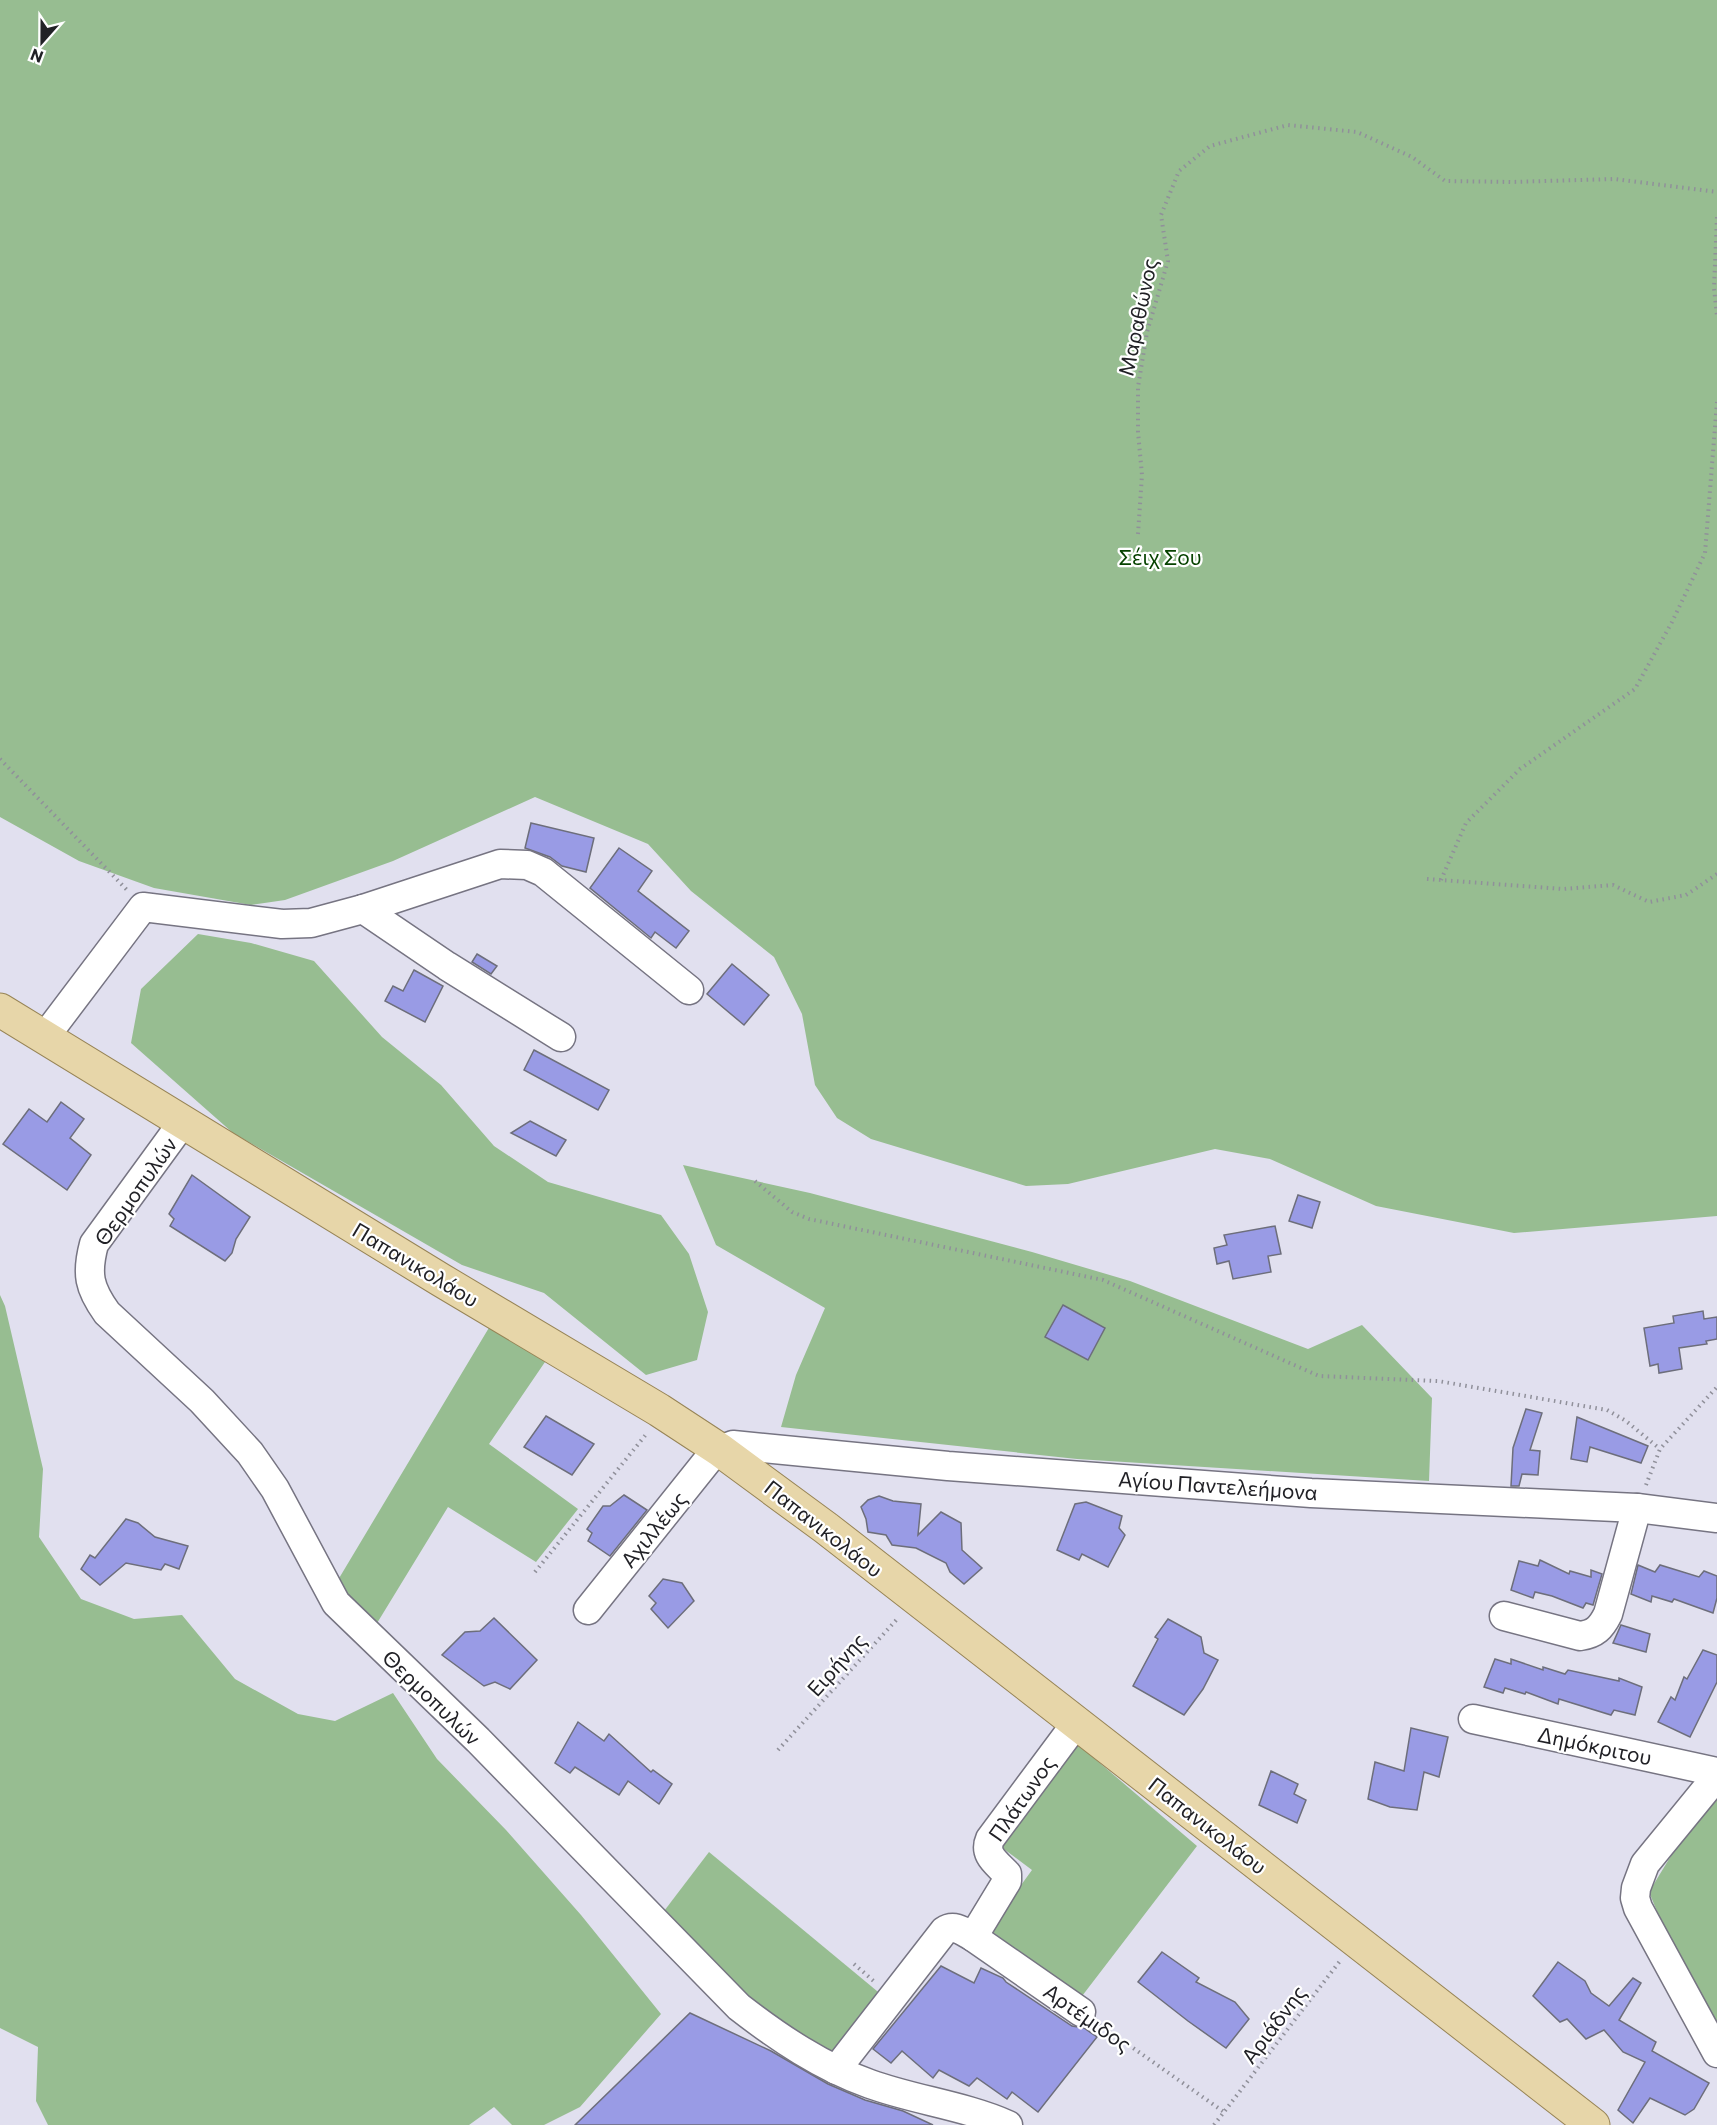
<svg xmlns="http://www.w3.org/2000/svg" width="1717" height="2125" font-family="Commissioner,sans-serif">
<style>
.green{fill:#97bd91}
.building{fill:#999be5;stroke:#6d6e7b;stroke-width:1.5}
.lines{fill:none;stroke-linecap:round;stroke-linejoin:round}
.minor-casing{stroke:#767482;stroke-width:31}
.major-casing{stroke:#978456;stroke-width:35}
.path{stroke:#90909a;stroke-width:4;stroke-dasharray:1.5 4.5;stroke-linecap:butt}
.minor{stroke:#fff;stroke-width:28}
.major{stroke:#e7d6a9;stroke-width:33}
.labels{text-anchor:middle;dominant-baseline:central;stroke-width:4.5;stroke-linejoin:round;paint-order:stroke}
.street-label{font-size:21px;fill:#212126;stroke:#fff}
.park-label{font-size:21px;fill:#074301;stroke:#fff}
</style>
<rect width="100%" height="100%" fill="#e1e0ef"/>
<g class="green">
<polygon points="0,0 1717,0 1717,1216 1514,1233 1376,1206 1270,1159 1215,1149 1068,1184 1026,1186 871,1139 837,1118 815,1085 802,1014 774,957 691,891 648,844 535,797 393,861 285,900 251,905 154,888 79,861 0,817"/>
<polygon points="198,934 251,943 314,961 382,1037 441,1085 494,1146 548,1182 661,1215 689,1254 708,1312 697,1360 646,1375 544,1293 462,1265 233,1133 131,1043 141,989"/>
<polygon points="683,1165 810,1193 1032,1252 1130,1281 1308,1349 1362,1325 1432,1398 1429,1481 1077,1459 781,1427 796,1375 825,1308 716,1245"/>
<polygon points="0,1295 5,1306 43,1469 39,1537 81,1599 134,1619 182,1615 235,1679 298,1714 335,1721 393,1693 437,1759 506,1830 581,1915 661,2014 580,2107 544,2125 512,2125 494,2107 469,2125 48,2125 36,2101 38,2047 0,2028"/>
<polygon points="490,1326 545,1362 489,1444 578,1509 536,1562 448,1507 371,1633 332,1590"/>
<polygon points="1074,1741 1197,1846 1079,2000 989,1929 1032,1870 997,1844"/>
<polygon points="1717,1796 1717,2029 1661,1921 1649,1892 1694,1818"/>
<polygon points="709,1852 883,1996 833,2056 750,2004 658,1919"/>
</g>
<g class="building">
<polygon points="531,823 594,838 586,872 562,866 550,857 525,848"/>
<polygon points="619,848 652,871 638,891 689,931 676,948 655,932 651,938 590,888"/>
<polygon points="477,954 497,966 491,974 472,962"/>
<polygon points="732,964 769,995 744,1025 707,994"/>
<polygon points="414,970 443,986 425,1022 385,1001 393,986 403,991"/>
<polygon points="534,1050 609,1090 598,1110 524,1070"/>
<polygon points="61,1102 84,1119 70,1138 91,1155 67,1190 3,1144 29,1109 47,1122"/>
<polygon points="530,1121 566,1140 556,1156 511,1133"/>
<polygon points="192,1175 250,1217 236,1239 232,1253 225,1261 170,1226 174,1219 169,1214"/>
<polygon points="1298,1195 1320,1202 1312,1228 1289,1221"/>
<polygon points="1275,1226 1281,1254 1268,1256 1271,1272 1233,1279 1229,1261 1217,1264 1214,1248 1227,1245 1224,1235"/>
<polygon points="1063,1305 1105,1328 1088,1360 1045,1337"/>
<polygon points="1703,1311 1704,1319 1717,1317 1717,1339 1706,1341 1707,1344 1679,1348 1682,1369 1659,1373 1658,1364 1650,1366 1644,1328 1674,1323 1673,1316"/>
<polygon points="1526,1409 1542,1413 1530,1450 1540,1451 1538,1475 1522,1474 1519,1486 1511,1486 1513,1448"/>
<polygon points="546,1416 594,1444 572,1475 524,1447"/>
<polygon points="1577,1417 1648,1446 1641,1463 1590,1447 1587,1462 1571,1459"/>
<polygon points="624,1495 647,1510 610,1556 588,1541 592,1533 587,1529 603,1506 610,1506"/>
<polygon points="879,1496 893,1501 921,1504 918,1535 941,1512 961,1523 962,1550 982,1568 964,1584 950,1572 946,1563 916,1548 892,1545 886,1535 868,1532 866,1519 861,1507 868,1500"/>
<polygon points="1086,1502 1122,1516 1119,1528 1125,1535 1108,1567 1082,1554 1079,1560 1057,1550 1075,1504"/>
<polygon points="126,1519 138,1523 155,1537 188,1546 179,1569 165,1564 161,1570 126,1563 100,1585 81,1569 90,1555 95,1558"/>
<polygon points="1540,1560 1569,1574 1570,1571 1591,1577 1591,1570 1602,1574 1593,1605 1586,1603 1583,1608 1552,1596 1535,1592 1533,1598 1511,1590 1519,1561 1538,1566"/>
<polygon points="1638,1565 1655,1572 1660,1565 1699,1577 1704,1571 1717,1576 1717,1598 1713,1613 1674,1599 1672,1602 1652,1596 1651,1602 1631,1594"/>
<polygon points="663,1579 682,1583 694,1601 668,1628 651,1609 656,1603 649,1596"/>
<polygon points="494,1618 537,1660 510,1689 495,1682 484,1686 442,1655 465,1632 480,1631"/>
<polygon points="1168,1619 1201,1637 1204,1653 1218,1660 1203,1689 1184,1715 1133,1686 1158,1639 1155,1637"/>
<polygon points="1621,1625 1650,1634 1646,1652 1613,1643"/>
<polygon points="1703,1650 1717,1655 1717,1682 1690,1737 1658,1722 1671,1697 1675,1700 1684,1677 1687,1679"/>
<polygon points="1495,1659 1511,1664 1511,1659 1543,1670 1543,1667 1565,1674 1568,1670 1619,1681 1619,1678 1642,1687 1635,1715 1614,1710 1611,1715 1559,1699 1558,1704 1526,1692 1525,1694 1505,1688 1503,1693 1484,1687"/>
<polygon points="578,1722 604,1741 609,1734 651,1772 653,1770 672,1784 659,1804 628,1781 619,1795 575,1767 570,1773 555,1763"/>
<polygon points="1411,1728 1448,1737 1439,1777 1424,1772 1417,1810 1390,1807 1368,1799 1375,1762 1404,1771"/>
<polygon points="1271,1771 1298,1784 1294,1794 1306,1800 1297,1823 1259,1805"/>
<polygon points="1162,1952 1199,1978 1196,1982 1235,2002 1249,2019 1226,2048 1188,2021 1138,1982"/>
<polygon points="1558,1962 1585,1981 1591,1993 1609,2006 1633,1978 1641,1983 1619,2020 1656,2042 1652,2051 1709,2083 1694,2109 1685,2115 1650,2098 1633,2123 1618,2110 1645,2062 1623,2052 1604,2030 1586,2039 1567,2019 1560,2022 1533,1996"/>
<polygon points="941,1966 974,1983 981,1968 1003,1978 1006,1982 1072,2026 1084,2028 1097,2037 1038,2112 1012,2092 1007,2099 977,2078 969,2086 939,2070 933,2078 902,2051 891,2063 873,2049"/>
<polygon points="690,2013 771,2051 828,2084 865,2100 903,2111 933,2125 575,2125"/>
</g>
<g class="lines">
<defs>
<g id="minor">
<polyline points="363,909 447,966 561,1037"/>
<polyline points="44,1038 143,907 282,924 311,923 363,909 500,864 527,865 543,872 689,990"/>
<path d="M183,1122L94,1244C86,1274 89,1288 107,1313L202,1401L250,1453L275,1489L336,1603L478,1740L739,2007C779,2038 822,2067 870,2084C914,2100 966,2106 1008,2125"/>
<polyline points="588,1610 708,1460 720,1450 733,1445 948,1466 1311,1493 1637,1508 1717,1518"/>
<path d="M1504,1616L1580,1636C1595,1634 1601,1628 1608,1614L1637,1508"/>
<polyline points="1473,1719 1717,1772"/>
<polyline points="1717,1776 1645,1864 1636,1888 1635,1898 1638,1908 1717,2053"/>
<path d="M973,1937L1007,1881V1874C997,1863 983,1855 990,1839L1077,1722"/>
<path d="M836,2070L944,1931C954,1924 963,1931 973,1937L1081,2012"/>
</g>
<polyline id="major" points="0,1010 441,1280 659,1410 720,1450 826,1528 1593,2125"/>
</defs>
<use href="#minor" class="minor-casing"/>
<use href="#major" class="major-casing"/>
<g class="path">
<polyline points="1717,217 1714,288 1717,316"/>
<polyline points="1138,534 1142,475 1138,432 1138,387 1147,332 1168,261 1161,215 1179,171 1210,146 1288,125 1357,132 1412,157 1445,181 1511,182 1615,179 1717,192"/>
<polyline points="0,759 128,891"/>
<polyline points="1427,879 1563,889 1613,885 1649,902 1686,895 1717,874"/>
<polyline points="1441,880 1466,823 1520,769 1635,689 1672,622 1705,553 1717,402"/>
<polyline points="755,1181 792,1212 809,1219 1103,1280 1319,1376 1438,1381 1607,1410 1626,1421 1660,1449"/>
<polyline points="1646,1485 1660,1449 1717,1387"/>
<polyline points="535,1572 648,1432"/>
<polyline points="778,1750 899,1617"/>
<polyline points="854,1964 876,1983"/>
<polyline points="1099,2024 1224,2112"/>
<polyline points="1214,2125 1340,1961"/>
</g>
<use href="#minor" class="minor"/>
<use href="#major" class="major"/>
</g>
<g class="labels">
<g class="street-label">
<text transform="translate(1137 317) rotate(-78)">Μαραθώνος</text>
<text transform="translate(135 1191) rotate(-55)">Θερμοπυλών</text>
<text transform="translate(416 1264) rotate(31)">Παπανικολάου</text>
<text transform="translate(1218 1485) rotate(4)">Αγίου Παντελεήμονα</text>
<text transform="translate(824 1528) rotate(38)">Παπανικολάου</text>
<text transform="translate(653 1529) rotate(-51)">Αχιλλέως</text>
<text transform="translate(836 1664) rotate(-48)">Ειρήνης</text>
<text transform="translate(432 1697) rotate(44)">Θερμοπυλών</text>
<text transform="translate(1595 1745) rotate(12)">Δημόκριτου</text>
<text transform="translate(1021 1798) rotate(-55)">Πλάτωνος</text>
<text transform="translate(1208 1825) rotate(38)">Παπανικολάου</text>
<text transform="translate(1088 2017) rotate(35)">Αρτέμιδος</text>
<text transform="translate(1273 2024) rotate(-53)">Αριάδνης</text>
</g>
<g class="park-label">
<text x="1160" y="556">Σέιχ Σου</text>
</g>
</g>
<g transform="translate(42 42) rotate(201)" stroke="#ffffff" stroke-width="4.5" paint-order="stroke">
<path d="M0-4.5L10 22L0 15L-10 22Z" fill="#212126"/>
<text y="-9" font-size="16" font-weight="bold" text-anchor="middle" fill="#212126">N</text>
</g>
</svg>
